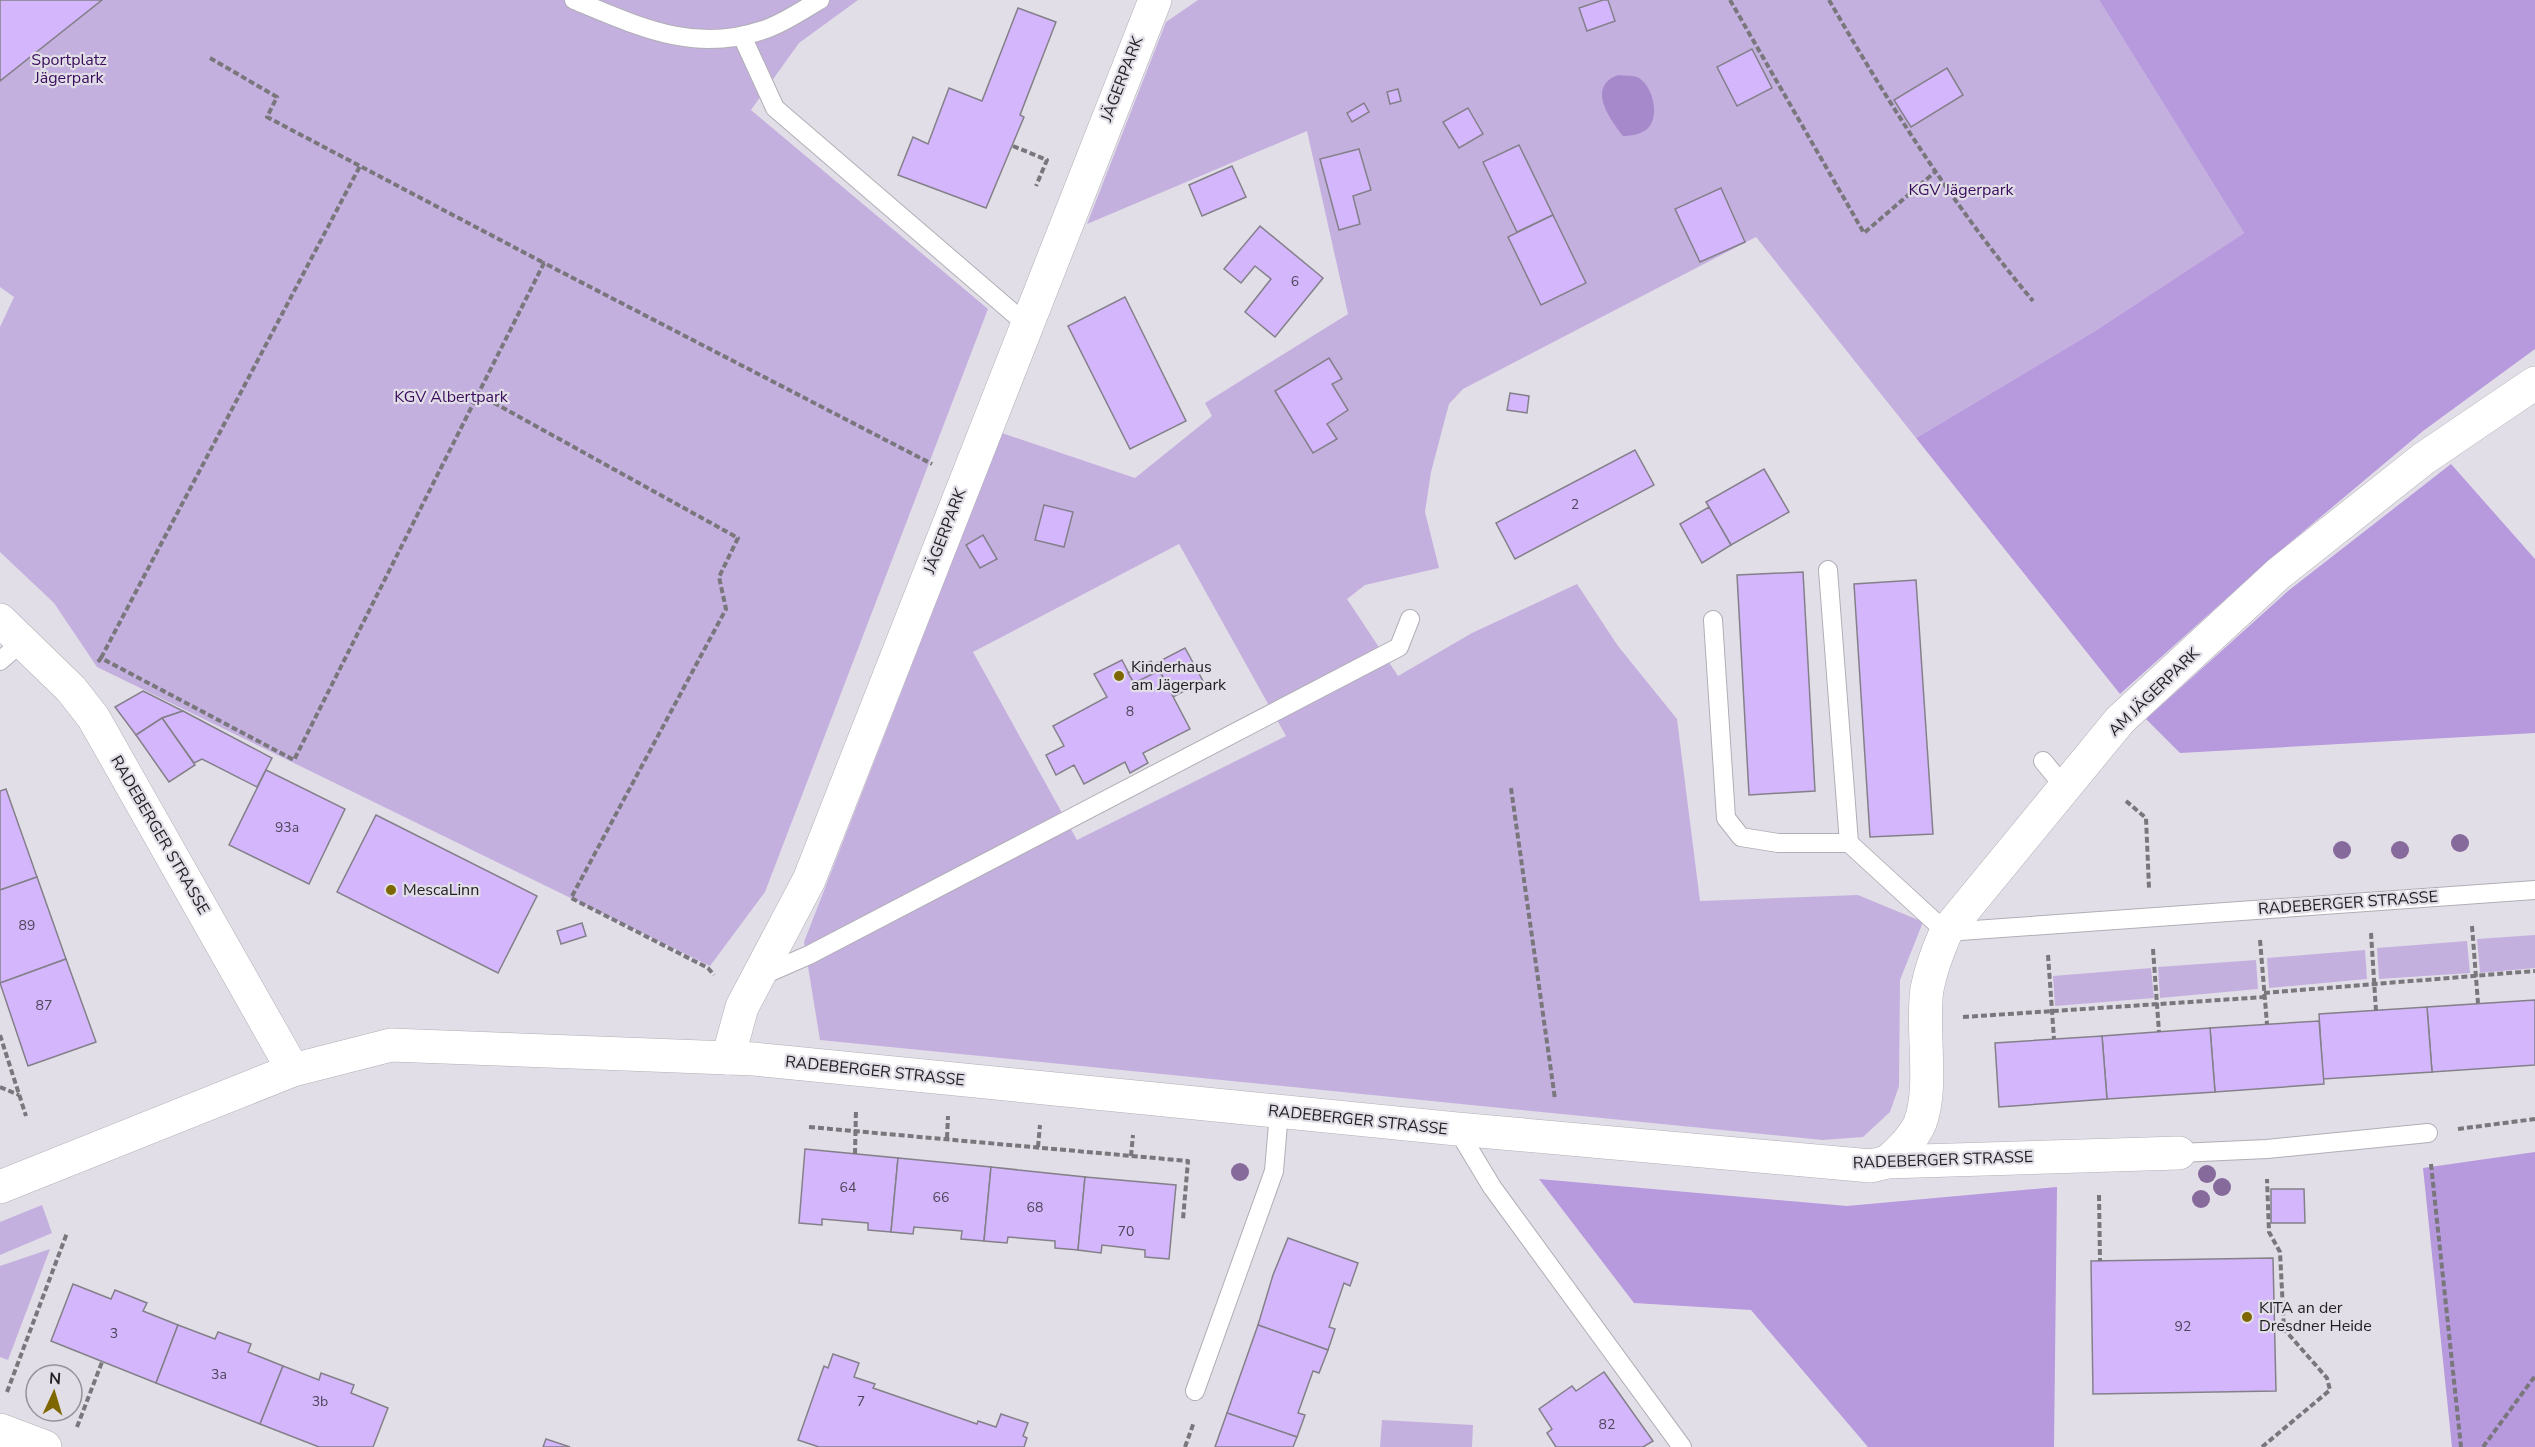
<svg xmlns="http://www.w3.org/2000/svg" width="2535" height="1447" font-family="'Nunito Sans',sans-serif">
<style>
.green{fill:#c4b0df;fill-rule:evenodd}
.forest{fill:#b799dd}
.water{fill:#a689cb}
.building{fill:#d4b6fc;stroke:#848089;stroke-width:1.5}
.lines{fill:none;stroke-linecap:round;stroke-linejoin:round}
.service-casing{stroke:#b1aeb6;stroke-width:20}
.minor-casing{stroke:#b1aeb6;stroke-width:34}
.tertiary-casing{stroke:#b1aeb6;stroke-width:34}
.path{stroke:#79777c;stroke-width:4;stroke-dasharray:6 3;stroke-linecap:butt}
.service{stroke:#fff;stroke-width:18}
.minor{stroke:#fff;stroke-width:33}
.tertiary{stroke:#fff;stroke-width:33}
.tree{fill:#856a9b}
.poi-dot{fill:#7e6700;stroke:#e2dee7;stroke-width:2}
.labels{text-anchor:middle;dominant-baseline:central;stroke-width:4.5;stroke-linejoin:round;paint-order:stroke}
.number-label{font-size:14px;fill:#4e465a}
.park-label{font-size:16px;fill:#390c5c;stroke:#e2dee7}
.street-label{font-size:16px;fill:#222124;stroke:#e2dee7}
.poi-label{font-size:16px;fill:#222124;stroke:#e2dee7;text-anchor:start}
</style>
<rect width="100%" height="100%" fill="#e2dee7"/>
<g class="green">
<polygon points="0,0 858,0 799,43 751,110 988,309 765,892 710,966 97,667 54,603 0,552 0,327 14,297 0,287"/>
<path d="M1198,0H2099L2244,233L2095,331L1916,438L1756,237L1463,389L1449,404L1431,472L1425,512L1439,568L1365,585L1347,599L1398,676L1472,633L1577,584L1618,646L1677,719L1700,901L1858,895L1923,922L1900,980L1899,1086L1890,1112L1863,1137L1823,1140L820,1040L804,942L1002,433L1135,478L1212,416L1205,403L1348,314L1307,131L1087,224L1166,22ZM1179,544L1286,736L1077,840L973,652Z"/>
<polygon points="2535,935 2535,968 2480,973 2477,939"/>
<polygon points="2467,941 2470,973 2379,979 2377,948"/>
<polygon points="2365,950 2367,979 2269,988 2267,958"/>
<polygon points="2256,960 2258,989 2160,998 2158,967"/>
<polygon points="2151,968 2154,998 2055,1006 2053,976"/>
<polygon points="42,1205 52,1233 0,1255 0,1222"/>
<polygon points="50,1249 8,1360 0,1357 0,1266"/>
<polygon points="1382,1420 1473,1425 1472,1447 1380,1447"/>
</g>
<g class="forest">
<polygon points="2099,0 2535,0 2535,349 2423,431 2267,562 2120,694 1916,438 2095,331 2244,233"/>
<polygon points="2451,464 2535,559 2535,733 2180,753 2146,719 2288,591"/>
<polygon points="2535,1152 2535,1447 2452,1447 2423,1168"/>
<polygon points="1539,1179 1847,1206 2057,1187 2054,1447 1868,1447 1751,1310 1634,1303"/>
</g>
<path class="water" d="M1618,75C1623,76 1632,75 1637,77C1652,84 1660,114 1649,127C1643,134 1632,136 1623,136C1610,119 1586,87 1618,75Z"/>
<g class="building">
<polygon points="0,0 102,0 0,81"/>
<polygon points="1603,0 1608,0 1615,21 1587,31 1579,8"/>
<polygon points="1018,8 1056,22 1020,115 1024,117 986,208 898,175 913,137 928,144 949,88 982,101"/>
<polygon points="1752,49 1772,88 1737,106 1717,67"/>
<polygon points="1947,68 1963,95 1911,127 1894,100"/>
<polygon points="1398,89 1401,101 1390,104 1387,92"/>
<polygon points="1364,103 1369,112 1352,122 1347,113"/>
<polygon points="1468,108 1483,134 1459,148 1443,122"/>
<polygon points="1519,145 1553,215 1517,232 1483,162"/>
<polygon points="1359,149 1371,190 1353,196 1360,224 1339,230 1320,159"/>
<polygon points="1232,166 1246,197 1202,216 1189,185"/>
<polygon points="1721,188 1745,242 1700,262 1675,209"/>
<polygon points="1553,215 1586,283 1541,305 1508,237"/>
<polygon points="1260,226 1323,278 1275,337 1245,312 1271,279 1255,266 1241,283 1224,269"/>
<polygon points="1125,297 1186,421 1130,449 1068,326"/>
<polygon points="1329,358 1342,379 1332,384 1348,410 1327,424 1337,439 1313,453 1275,391"/>
<polygon points="1510,393 1529,396 1527,413 1507,410"/>
<polygon points="1635,450 1654,485 1515,559 1496,523"/>
<polygon points="1764,469 1789,512 1731,545 1706,502"/>
<polygon points="1044,505 1073,512 1064,547 1035,540"/>
<polygon points="1709,507 1731,545 1702,563 1680,524"/>
<polygon points="983,535 997,559 980,568 966,545"/>
<polygon points="1803,572 1815,791 1749,795 1737,575"/>
<polygon points="1916,580 1933,834 1870,837 1854,584"/>
<polygon points="1185,648 1203,681 1173,697 1156,663"/>
<polygon points="1122,660 1134,683 1159,670 1190,729 1143,753 1148,763 1130,773 1125,762 1084,784 1074,765 1056,775 1046,755 1064,746 1053,726 1107,697 1094,674"/>
<polygon points="1151,661 1157,672 1134,683 1128,673"/>
<polygon points="143,691 183,711 162,718 136,735 115,707"/>
<polygon points="183,711 272,758 257,787 202,759 194,763 162,718"/>
<polygon points="162,718 195,765 169,782 136,735"/>
<polygon points="266,770 345,809 309,884 229,845"/>
<polygon points="6,789 37,877 0,890 0,791"/>
<polygon points="376,815 537,896 498,973 337,892"/>
<polygon points="37,877 66,959 0,983 0,890"/>
<polygon points="582,923 586,936 561,944 557,931"/>
<polygon points="66,959 96,1042 28,1066 0,983"/>
<polygon points="2535,1000 2535,1065 2432,1072 2427,1007"/>
<polygon points="2427,1007 2432,1072 2323,1079 2319,1014"/>
<polygon points="2319,1021 2324,1084 2215,1092 2210,1028"/>
<polygon points="2210,1028 2215,1092 2107,1099 2102,1036"/>
<polygon points="2102,1036 2107,1099 1999,1107 1995,1043"/>
<polygon points="805,1149 898,1158 891,1232 868,1230 868,1223 822,1219 822,1225 799,1223"/>
<polygon points="898,1158 991,1167 984,1241 961,1239 962,1231 914,1227 913,1234 891,1232"/>
<polygon points="991,1167 1085,1177 1078,1250 1055,1248 1055,1241 1008,1237 1007,1243 984,1241"/>
<polygon points="1085,1177 1176,1185 1169,1259 1145,1257 1145,1250 1102,1245 1101,1253 1078,1250"/>
<polygon points="2271,1189 2304,1189 2305,1223 2271,1223"/>
<polygon points="1288,1238 1358,1263 1350,1286 1344,1283 1329,1327 1335,1329 1328,1350 1258,1325 1273,1275"/>
<polygon points="2273,1258 2276,1391 2093,1394 2091,1261"/>
<polygon points="73,1284 111,1299 115,1290 147,1303 143,1311 178,1325 156,1383 51,1341"/>
<polygon points="178,1325 215,1339 218,1332 251,1344 248,1352 283,1366 260,1424 156,1383"/>
<polygon points="1258,1325 1328,1350 1319,1373 1313,1371 1298,1413 1305,1415 1297,1437 1227,1413"/>
<polygon points="833,1354 859,1363 854,1377 875,1384 873,1388 977,1424 978,1421 996,1427 1001,1414 1028,1423 1023,1436 1027,1438 1024,1447 819,1447 798,1440 824,1366 828,1368"/>
<polygon points="283,1366 319,1380 321,1373 354,1385 351,1393 388,1408 373,1447 319,1447 260,1424"/>
<polygon points="1604,1372 1653,1441 1643,1447 1556,1447 1547,1433 1552,1429 1539,1409 1572,1386 1576,1391"/>
<polygon points="1227,1413 1297,1437 1293,1447 1215,1447"/>
<polygon points="546,1439 570,1447 543,1447"/>
</g>
<g class="lines">
<defs>
<g id="service">
<path d="M574,0C638,26 693,54 763,30C783,24 802,10 820,0"/>
<polyline points="742,36 775,108 1026,324"/>
<polyline points="1828,570 1849,843 1946,932 2535,890"/>
<polyline points="1713,620 1726,818 1741,837 1778,843 1849,843"/>
<polyline points="0,661 23,641"/>
<polyline points="2043,761 2065,788"/>
<polyline points="761,976 809,955 1399,647 1410,619"/>
<polyline points="1457,1129 1492,1187 1682,1447"/>
<polyline points="2179,1153 2267,1149 2428,1133"/>
<polyline points="1195,1391 1274,1171 1279,1112"/>
</g>
<g id="minor">
<polyline points="0,620 71,689 93,717 293,1070"/>
<polyline points="728,1058 742,1007 809,880 1155,0"/>
<path d="M1887,1162C1900,1151 1913,1139 1920,1123C1934,1087 1921,1028 1927,989C1931,969 1938,950 1946,932L2120,720L2278,574L2423,459L2535,383"/>
<polyline points="0,1187 293,1070 391,1045 754,1059 1457,1129 1871,1166 1887,1162 2179,1153"/>
</g>
<polyline id="tertiary" points="0,1430 45,1447"/>
</defs>
<use href="#service" class="service-casing"/>
<use href="#minor" class="minor-casing"/>
<use href="#tertiary" class="tertiary-casing"/>
<g class="path">
<polyline points="1730,0 1864,233 1935,172"/>
<path d="M1829,0C1890,106 1955,208 2033,301"/>
<polyline points="210,58 277,97 267,117 544,263"/>
<polyline points="1013,146 1047,160 1036,186"/>
<polyline points="478,394 738,538 719,577 726,609 571,898 708,968 714,975"/>
<polyline points="101,658 360,166"/>
<polyline points="98,662 101,658 294,760 544,263 932,464"/>
<polyline points="1511,788 1555,1099"/>
<polyline points="2126,801 2146,818 2149,888"/>
<polyline points="2472,926 2478,1003"/>
<polyline points="2371,933 2376,1011"/>
<polyline points="2260,940 2267,1024"/>
<polyline points="2153,949 2159,1032"/>
<polyline points="2048,955 2054,1039"/>
<polyline points="2264,993 2535,971"/>
<polyline points="1963,1017 2265,997"/>
<polyline points="0,1035 26,1116"/>
<polyline points="0,1087 19,1095"/>
<polyline points="809,1127 1188,1161 1183,1219"/>
<polyline points="2458,1129 2535,1119"/>
<polyline points="947,1138 948,1116"/>
<polyline points="1038,1147 1040,1125"/>
<polyline points="855,1154 856,1109"/>
<polyline points="1131,1156 1133,1135"/>
<polyline points="2431,1164 2461,1447"/>
<polyline points="2099,1195 2100,1261"/>
<polyline points="7,1392 67,1233"/>
<polyline points="77,1427 102,1362"/>
<polyline points="1185,1447 1194,1422"/>
<polyline points="2262,1447 2330,1390 2327,1378 2284,1329 2280,1252 2269,1232 2267,1179"/>
<polyline points="2483,1447 2535,1376"/>
</g>
<use href="#service" class="service"/>
<use href="#minor" class="minor"/>
<use href="#tertiary" class="tertiary"/>
</g>
<g class="tree">
<circle cx="2460" cy="843" r="9"/>
<circle cx="2342" cy="850" r="9"/>
<circle cx="2400" cy="850" r="9"/>
<circle cx="1240" cy="1172" r="9"/>
<circle cx="2207" cy="1174" r="9"/>
<circle cx="2222" cy="1187" r="9"/>
<circle cx="2201" cy="1199" r="9"/>
</g>
<g class="poi-dot">
<circle cx="1119" cy="676" r="6"/>
<circle cx="391" cy="890" r="6"/>
<circle cx="2247" cy="1317" r="6"/>
</g>
<g class="labels">
<g class="number-label">
<text x="1295" y="281">6</text>
<text x="1575" y="504">2</text>
<text x="1130" y="711">8</text>
<text x="287" y="827">93a</text>
<text x="27" y="925">89</text>
<text x="44" y="1005">87</text>
<text x="848" y="1187">64</text>
<text x="941" y="1197">66</text>
<text x="1035" y="1207">68</text>
<text x="1126" y="1231">70</text>
<text x="2183" y="1326">92</text>
<text x="114" y="1333">3</text>
<text x="219" y="1374">3a</text>
<text x="320" y="1401">3b</text>
<text x="861" y="1401">7</text>
<text x="1607" y="1424">82</text>
</g>
<g class="park-label">
<text x="69" y="60">Sportplatz<tspan x="69" dy="18">Jägerpark</tspan></text>
<text x="1961" y="190">KGV Jägerpark</text>
<text x="451" y="397">KGV Albertpark</text>
</g>
<g class="street-label">
<text transform="translate(1122 79) rotate(-69)">JÄGERPARK</text>
<text transform="translate(945 531) rotate(-69)">JÄGERPARK</text>
<text transform="translate(2154 692) rotate(-44)">AM JÄGERPARK</text>
<text transform="translate(160 835) rotate(60)">RADEBERGER STRASSE</text>
<text transform="translate(2348 903) rotate(-4)">RADEBERGER STRASSE</text>
<text transform="translate(875 1071) rotate(6)">RADEBERGER STRASSE</text>
<text transform="translate(1358 1120) rotate(6)">RADEBERGER STRASSE</text>
<text transform="translate(1943 1160) rotate(-2)">RADEBERGER STRASSE</text>
</g>
<g class="poi-label">
<text x="1131" y="667">Kinderhaus<tspan x="1131" dy="18">am Jägerpark</tspan></text>
<text x="403" y="890">MescaLinn</text>
<text x="2259" y="1308">KITA an der<tspan x="2259" dy="18">Dresdner Heide</tspan></text>
</g>
</g>
<g transform="translate(54 1393) rotate(4)"><circle r="28" fill="#e2dee7" stroke="#959299" stroke-width="1.5"/>
<path d="M0-4.5L10 22L0 15L-10 22Z" fill="#7e6700"/>
<text y="-9" font-size="16" font-weight="bold" text-anchor="middle" fill="#222124">N</text>
</g>
</svg>
